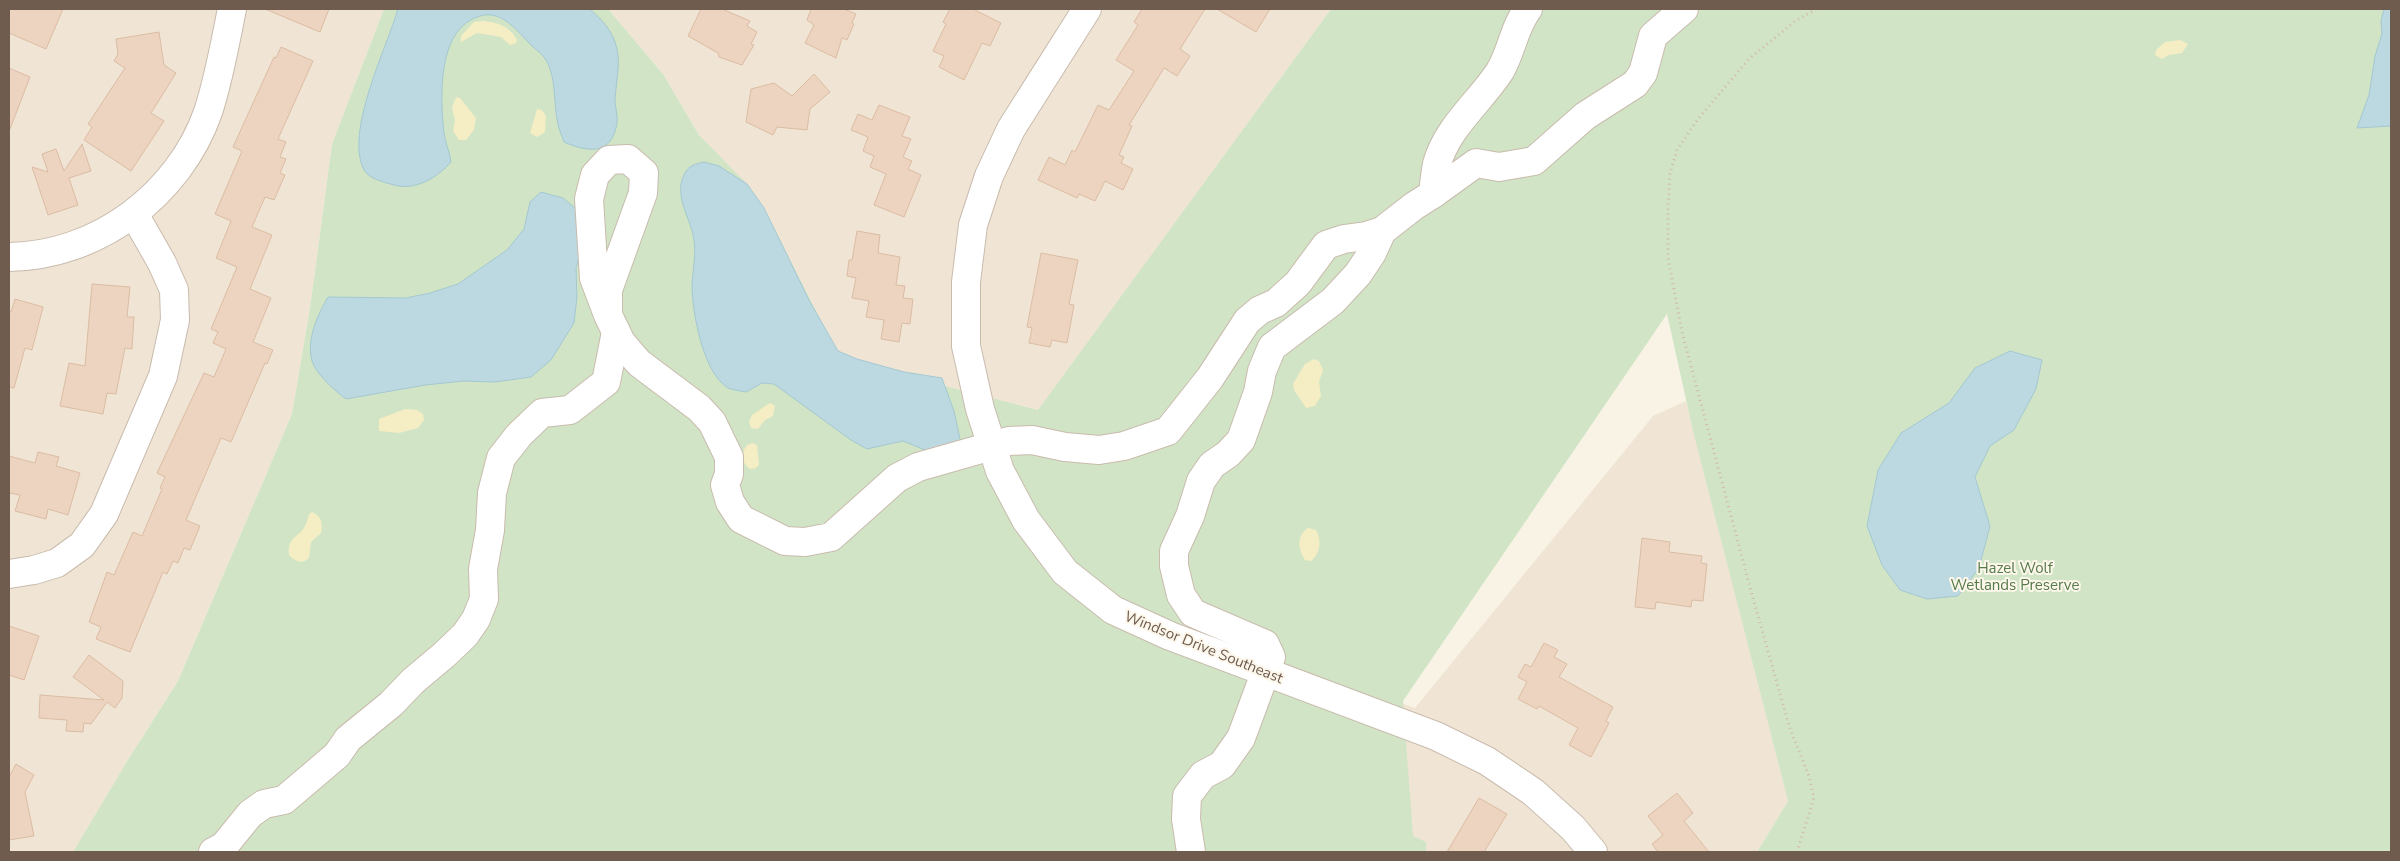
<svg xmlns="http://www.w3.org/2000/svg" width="2400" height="861" font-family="'Nunito Sans',sans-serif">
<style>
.residential{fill:#f0e5d5}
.green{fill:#d1e5c6}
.sand{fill:#f5edc4}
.water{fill:#bcd9e1;stroke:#a4c8d1}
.building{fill:#ecd4c0;stroke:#dcbca3}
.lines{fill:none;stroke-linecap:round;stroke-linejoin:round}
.minor-casing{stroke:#c9bbad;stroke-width:30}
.path{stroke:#d0b8a4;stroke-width:3;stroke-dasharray:1 4;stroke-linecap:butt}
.minor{stroke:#fff;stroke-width:28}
.labels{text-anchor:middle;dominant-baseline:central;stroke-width:4;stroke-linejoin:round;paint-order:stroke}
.park-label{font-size:15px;fill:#557a4a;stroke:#fdf7eb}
.street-label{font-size:15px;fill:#6f5c4e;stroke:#fdf7eb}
</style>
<rect width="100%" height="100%" fill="#f9f3e6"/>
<g class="residential">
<polygon points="9,9 384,9 332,144 310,308 292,414 178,681 126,763 73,852 9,852"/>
<polygon points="608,9 1331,9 1039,410 999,400 1209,632 1415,708 1653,416 1686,401 1788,801 1757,852 1413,852 971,433 942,378 904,372 857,359 838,351 810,302 764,208 746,184 699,135 663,74"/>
</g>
<polygon class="green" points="384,9 608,9 663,74 699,135 747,184 764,208 840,359 1038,410 1331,9 2391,9 2391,852 1757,852 1788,801 1693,431 1667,314 1403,701 1413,836 1426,842 1426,852 73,852 126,763 178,681 292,414 310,308 332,144"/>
<g class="sand">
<path d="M484,21C498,23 510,26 517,40L516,43L510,45L501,37L477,33L461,42V36L474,22Z"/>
<polygon points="2180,40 2188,44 2182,53 2169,55 2162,59 2155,55 2156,50 2165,42"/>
<polygon points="456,97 460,98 476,118 474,130 466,140 459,140 453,131 455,120 452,108"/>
<polygon points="537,109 542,110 546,116 545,132 537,137 530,133"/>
<polygon points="1314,359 1319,361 1323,370 1319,382 1321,396 1315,406 1306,408 1294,390 1293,384 1305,364"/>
<polygon points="770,403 775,406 773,416 765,420 758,429 751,428 749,422 752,415"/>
<polygon points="405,409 417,410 423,414 424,420 418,428 399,433 379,431 379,419"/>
<path d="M753,443L757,445L759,465L756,468L750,469C741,463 741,453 747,445Z"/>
<path d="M312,512C322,516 323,524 321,533L311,542L309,558C302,565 295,561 289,555C287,536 299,538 305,526C307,522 308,518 309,514Z"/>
<path d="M1308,528L1316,530C1322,540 1320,554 1311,561L1305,560C1298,549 1296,536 1308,528Z"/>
</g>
<g class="water">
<path d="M398,9H590C601,19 610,28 615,42C622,61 616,80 615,100C615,107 618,115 617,123C612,155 589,153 564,142C562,136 559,130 558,124C553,103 557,75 544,57C539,51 532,47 527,41C515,28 500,10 480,16C437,28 440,97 444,133C445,143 450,152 451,162C437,178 415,191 394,185C384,182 369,179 364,170C344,133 387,47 398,9Z"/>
<polygon points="2384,9 2391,9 2391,126 2357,128 2369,95 2375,56 2382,34 2381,21"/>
<path d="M704,162L719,166L747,184L764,208L810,302L838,351L857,359L904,372L942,378L954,411L962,448L930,452L903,441L867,449L851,440L774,384L762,383L746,392C741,391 733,390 728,388C703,373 692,312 692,285C693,269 696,256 694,240C692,220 672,196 685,173C689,165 696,164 704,162Z"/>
<path d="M541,192L563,198L576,209L581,251L576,268L577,297L574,323L551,360L531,377L495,382L464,381L425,385L346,399C335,391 316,374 312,361C306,340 318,314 328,297L406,298L430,293L458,284L507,250L524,229L530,202Z"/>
<polygon points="2010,351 2042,360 2036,389 2014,430 1990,446 1975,477 1990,526 1979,568 1958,596 1927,599 1900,590 1882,565 1867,526 1878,470 1901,433 1949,403 1975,368"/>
</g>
<g class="building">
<polygon points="9,9 63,9 46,49 9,33"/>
<polygon points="265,9 329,9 320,32"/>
<polygon points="701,9 722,9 750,21 747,26 757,32 751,44 754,45 742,65 719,57 718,53 688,36"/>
<polygon points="811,9 844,9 856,14 852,23 854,24 847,40 842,38 836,58 805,43 814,25 807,20"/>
<polygon points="950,9 973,9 1001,23 990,46 982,43 964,80 939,67 944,56 933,51 946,24 943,22"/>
<polygon points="1142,9 1205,9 1180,49 1190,56 1177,76 1164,68 1129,125 1132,126 1119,155 1124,157 1121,163 1133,169 1123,190 1105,181 1095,201 1079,194 1077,198 1038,180 1049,157 1065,165 1072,150 1075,152 1098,105 1109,110 1134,71 1116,60 1138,25 1134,22"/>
<polygon points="1217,9 1270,9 1256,32"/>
<polygon points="159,32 164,65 176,73 151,113 164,121 131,171 84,140 92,127 88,124 125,68 114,61 118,54 116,39"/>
<polygon points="281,47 313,61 278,139 286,142 280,157 286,159 280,173 285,175 274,200 265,197 252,227 272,235 250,289 271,298 253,342 273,350 267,364 265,363 231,442 221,438 186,520 200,526 190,550 184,548 178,563 173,561 167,574 163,572 130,652 96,639 101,627 89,622 107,572 114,575 133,532 142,536 162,489 160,488 165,477 157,473 204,373 214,377 226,349 213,343 218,332 211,329 237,267 216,258 231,221 215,214 242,151 233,147 274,57 276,58"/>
<polygon points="9,68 30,77 10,129 9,129"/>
<polygon points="814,74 830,92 810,109 807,130 777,127 773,135 746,122 751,89 774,83 792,96"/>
<polygon points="879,105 910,117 902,136 911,139 903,157 912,161 908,169 921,175 904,217 874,205 886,174 870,167 874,156 863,151 868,137 851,130 858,114 872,120"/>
<polygon points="82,144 91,171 69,178 78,205 48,215 32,167 48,172 42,154 56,149 64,171"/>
<polygon points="857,231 880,235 878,253 900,257 896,285 905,286 903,298 913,299 910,324 902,323 899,342 881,339 884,320 866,317 869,301 852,298 856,278 847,276 849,260 852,260"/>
<polygon points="1041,253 1078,260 1069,304 1074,305 1067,343 1052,340 1050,347 1029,343 1032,328 1027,327"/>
<polygon points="92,284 130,287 127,317 134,317 132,349 125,348 116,394 107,393 103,414 60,406 69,363 85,366"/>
<polygon points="15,299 43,307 32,350 25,348 14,388 9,387 9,311 11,312"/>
<polygon points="38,452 59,457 56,466 80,473 68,515 48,509 46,519 15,511 20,495 9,493 9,456 35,463"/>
<polygon points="1642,538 1670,542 1669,552 1702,556 1701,563 1707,564 1703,601 1692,600 1691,607 1656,602 1655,609 1635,607"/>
<polygon points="9,626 39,636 24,680 9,675"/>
<polygon points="1544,643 1558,650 1554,657 1567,664 1559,677 1613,707 1606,721 1609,723 1591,757 1569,745 1578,728 1539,706 1537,709 1518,699 1527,682 1518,677 1525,664 1531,667"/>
<polygon points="89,655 123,681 122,698 115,708 107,702 91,724 84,723 83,732 66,731 67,720 39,718 40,695 104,700 73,677"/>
<polygon points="16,764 34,775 25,792 34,836 9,840 9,777"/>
<polygon points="1677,793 1693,813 1684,821 1709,852 1658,852 1652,844 1663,835 1648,816"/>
<polygon points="1479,798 1507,814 1484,852 1447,852"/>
</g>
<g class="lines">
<defs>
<g id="minor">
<polyline points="1087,9 1011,129 989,176 973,225 966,282 966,346 980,409 1000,471 1026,520 1065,572 1113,610 1170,636 1436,736 1487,761 1533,792 1573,828 1593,852"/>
<polyline points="1433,194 1476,163 1499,167 1534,161 1585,116 1635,84 1643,73 1653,36 1684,9"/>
<path d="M9,257C97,256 179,195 208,112C219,79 225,43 232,9"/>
<path d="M608,315V290L643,193L644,173L628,159L609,160L595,175L589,199L594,278L608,315L621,342L639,363L699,408L712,422L729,457V474L725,485L730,502L741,519L785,541L805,542L831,537L897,478L918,467L1009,441L1032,440L1065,447L1099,450L1124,446L1168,431L1210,378L1247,321L1260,310L1276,303L1298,283L1326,245L1344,239L1366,236L1382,231L1414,206L1433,194C1434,184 1435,174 1437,164C1447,127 1480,102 1500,71C1512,51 1514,27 1528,9"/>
<polyline points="9,574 34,570 57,563 82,545 104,514 163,376 175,320 174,290 162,263 134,214"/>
<polyline points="213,852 224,846 250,814 264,804 284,800 337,755 348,739 391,704 413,681 444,655 465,635 476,619 484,599 483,569 490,530 492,493 501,458 519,435 542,413 570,410 606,382 616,332"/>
<polyline points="1191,852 1186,819 1187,796 1203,775 1222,765 1241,738 1271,657 1265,644 1193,613 1181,595 1174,566 1174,551 1190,516 1201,481 1212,465 1228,454 1241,440 1258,392 1262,371 1272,347 1333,301 1358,274 1372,253 1382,231"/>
</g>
</defs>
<use href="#minor" class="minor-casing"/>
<polyline class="path" points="1797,852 1814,797 1809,776 1790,729 1751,591 1682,332 1668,258 1668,210 1670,173 1677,150 1698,119 1749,59 1794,22 1816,9"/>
<use href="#minor" class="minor"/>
</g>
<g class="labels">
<g class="park-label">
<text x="2015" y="568">Hazel Wolf<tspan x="2015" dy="17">Wetlands Preserve</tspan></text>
</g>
<g class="street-label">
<text transform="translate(1204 647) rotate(22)">Windsor Drive Southeast</text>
</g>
</g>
<rect width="2400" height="861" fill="none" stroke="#6f5c4e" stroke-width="20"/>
</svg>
